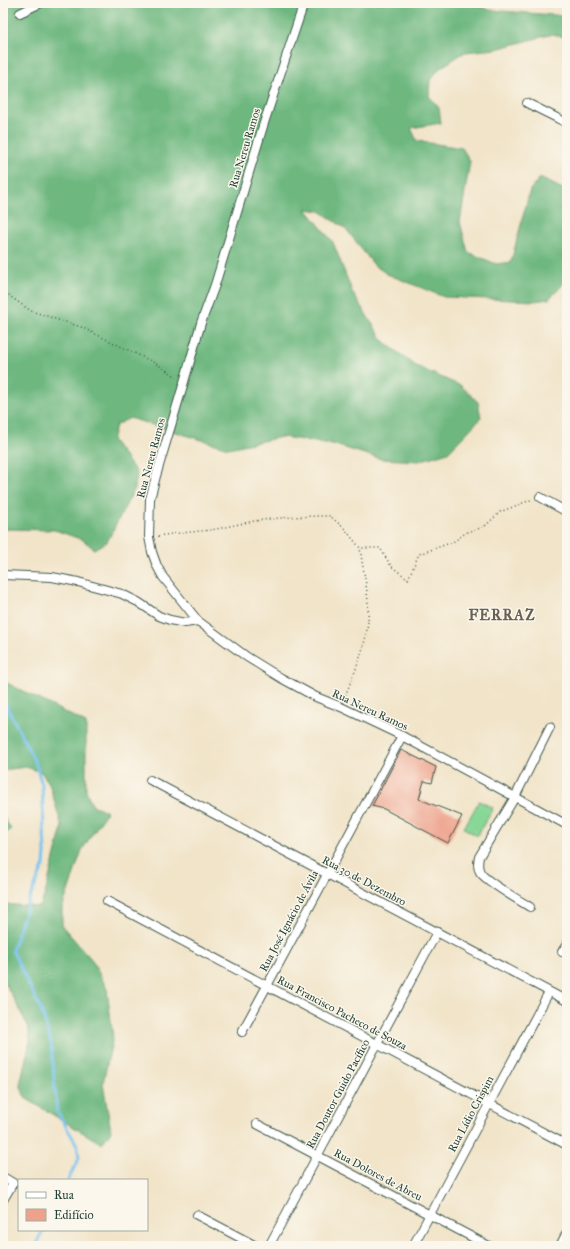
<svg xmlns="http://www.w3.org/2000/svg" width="570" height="1249" font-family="'IM FELL Great Primer',serif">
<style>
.green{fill:#88d797;stroke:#548a66}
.forest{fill:#6eb880;stroke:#467a5a}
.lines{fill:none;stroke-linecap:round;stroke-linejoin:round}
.stream{stroke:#75c1ef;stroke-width:3}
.building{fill:#eea28c}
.minor-casing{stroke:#3e564a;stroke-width:10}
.path{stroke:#3e564a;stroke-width:1.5;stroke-dasharray:1 3;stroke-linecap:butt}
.minor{stroke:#fff;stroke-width:8}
.labels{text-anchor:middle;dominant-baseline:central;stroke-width:3;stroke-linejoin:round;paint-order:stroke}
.street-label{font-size:11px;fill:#1f3d34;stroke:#fbf7ec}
.district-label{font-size:15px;font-weight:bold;letter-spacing:1px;fill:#676053;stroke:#fbf7ec}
</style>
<rect width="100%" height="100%" fill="#fbf7ec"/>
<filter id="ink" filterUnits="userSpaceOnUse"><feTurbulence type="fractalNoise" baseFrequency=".025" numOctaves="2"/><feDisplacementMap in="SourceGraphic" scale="8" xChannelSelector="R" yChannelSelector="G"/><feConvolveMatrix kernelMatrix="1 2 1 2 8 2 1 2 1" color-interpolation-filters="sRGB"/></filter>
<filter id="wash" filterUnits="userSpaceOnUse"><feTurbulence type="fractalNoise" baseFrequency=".012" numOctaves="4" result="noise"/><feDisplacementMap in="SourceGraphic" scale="16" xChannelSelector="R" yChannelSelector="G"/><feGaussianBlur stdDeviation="0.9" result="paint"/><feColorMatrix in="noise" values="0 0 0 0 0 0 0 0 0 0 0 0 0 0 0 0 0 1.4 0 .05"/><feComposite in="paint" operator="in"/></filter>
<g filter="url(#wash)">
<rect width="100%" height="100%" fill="#f1e4c9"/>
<polygon class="green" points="479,801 493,808 477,836 464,828"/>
<g class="forest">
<polygon points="3,3 472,3 489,10 567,16 567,38 553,34 496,49 465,52 440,68 430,80 429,96 439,108 441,123 411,128 417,141 462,148 470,161 460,222 468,252 496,264 511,262 530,190 540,178 567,191 567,280 549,299 534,301 444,297 387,274 374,265 346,229 320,211 306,209 333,242 353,294 384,342 416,366 461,386 478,402 481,418 448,452 419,461 381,459 332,444 282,437 228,448 130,418 116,425 112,440 137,473 135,488 107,542 94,549 83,540 55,530 3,529"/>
<polygon points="3,681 86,723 86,790 92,805 107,811 82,850 62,909 62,926 92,960 107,989 113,1037 103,1083 111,1131 102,1144 25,1098 20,1084 30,1041 28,1026 3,979 3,904 40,907 45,894 62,827 49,783 41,772 26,767 3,770"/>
<polygon points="3,816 11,829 3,837"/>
</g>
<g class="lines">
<g class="stream">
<polyline points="3,699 35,762 42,785 45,853 44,865 31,895 12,950 42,1012 51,1043 57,1111 77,1145 79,1158 68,1180"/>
<polyline points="35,1246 43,1230"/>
</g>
</g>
<g id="blocks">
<polygon class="building" points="401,750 436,767 432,783 424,781 419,799 462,816 448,843 384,809 372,806"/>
</g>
</g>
<g filter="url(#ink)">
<use href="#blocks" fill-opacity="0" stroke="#3e564a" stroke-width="1"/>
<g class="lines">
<defs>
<g id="minor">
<polyline points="304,3 264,123 215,285 201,323 184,382 156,476 150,499 149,537 152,552 157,566 163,577 198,621 247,657 281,678 316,697 341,707 402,736 567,825"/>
<polyline points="20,13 41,3"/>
<polyline points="527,103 567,123"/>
<polyline points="540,497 567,512"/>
<polyline points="3,575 52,577 78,582 122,594 138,602 159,616 170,620 185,623 198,621"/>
<polyline points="150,780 567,1001"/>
<polyline points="107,901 567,1145"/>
<path d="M530,907C520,901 484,880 480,872C477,867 478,862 479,857L515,797L550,727"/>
<polyline points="562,952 567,944"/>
<polyline points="242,1032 402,736"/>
<polyline points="257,1124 489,1246"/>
<polyline points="3,1177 13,1183 3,1200"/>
<polyline points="197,1215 256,1246"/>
<polyline points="3,1245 5,1246"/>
<polyline points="269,1246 437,932"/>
<polyline points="413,1246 549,992"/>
<polyline points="560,1246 567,1232"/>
</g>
</defs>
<use href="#minor" class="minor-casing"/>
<g class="path">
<polyline points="3,166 9,176"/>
<polyline points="3,289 11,297 31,311 81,327 155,363 177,377"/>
<path d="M158,536C176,533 193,532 211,530C228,527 245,522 262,520C285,517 308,516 330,516L344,528L360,548H380L391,566L408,579L419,554L453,542L467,532L484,527L500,512L533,499"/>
<path d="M344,699C354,673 366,648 368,620C370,597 363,571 360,548"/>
</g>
<use href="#minor" class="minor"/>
</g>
</g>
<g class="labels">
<g class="street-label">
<text transform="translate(245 148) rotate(-73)">Rua Nereu Ramos</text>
<text transform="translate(151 458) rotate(-75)">Rua Nereu Ramos</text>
<text transform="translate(370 710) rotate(25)">Rua Nereu Ramos</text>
<text transform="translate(364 881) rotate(28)">Rua 30 de Dezembro</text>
<text transform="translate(289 921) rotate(-62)">Rua José Ignácio de Ávila</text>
<text transform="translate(342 1013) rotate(28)">Rua Francisco Pacheco de Souza</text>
<text transform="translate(338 1094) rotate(-62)">Rua Doutor Guido Pacífico</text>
<text transform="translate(471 1114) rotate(-62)">Rua Lídio Crispim</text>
<text transform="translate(378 1175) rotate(28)">Rua Dolores de Abreu</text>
</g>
<g class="district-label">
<text x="502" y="615">FERRAZ</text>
</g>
</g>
<rect width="570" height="1249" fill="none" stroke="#fbf7ec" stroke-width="16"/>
<rect x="18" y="1179" width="130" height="52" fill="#fbf7ec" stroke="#a3ada2"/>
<rect x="26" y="1192" width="20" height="6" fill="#ffffff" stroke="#a3ada2"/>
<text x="54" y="1199" font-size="12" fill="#1f3d34">Rua</text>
<rect x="26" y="1209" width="20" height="12" fill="#eea28c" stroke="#a3ada2"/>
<text x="54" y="1219" font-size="12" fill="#1f3d34">Edifício</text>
</svg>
